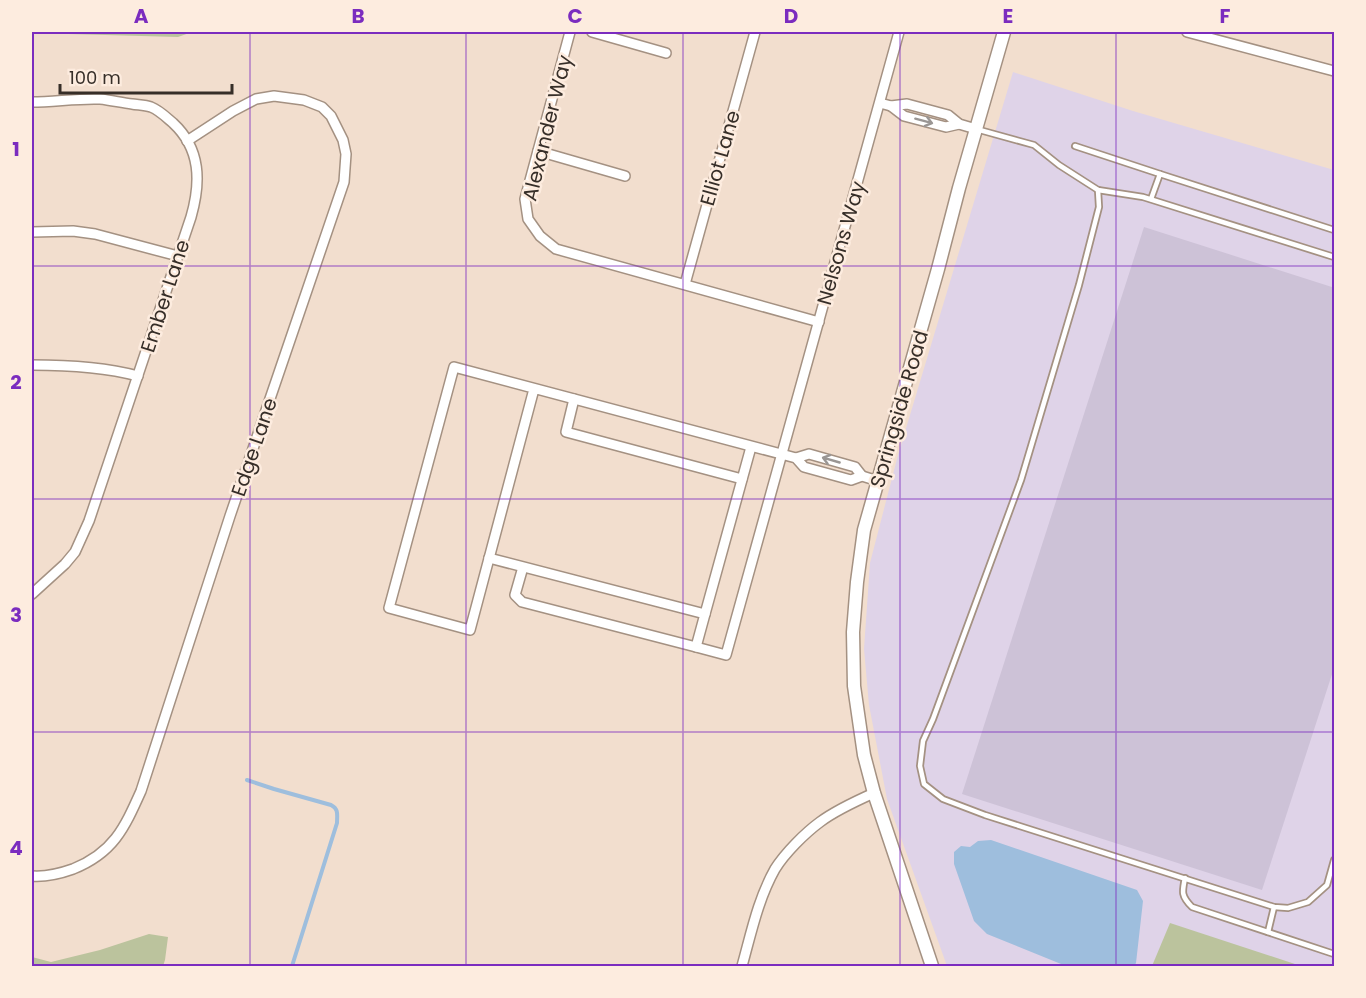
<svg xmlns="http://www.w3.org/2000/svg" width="1366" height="998" font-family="Poppins,sans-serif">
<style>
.industrial{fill:#dfd3e8}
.green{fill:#bbc39d}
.water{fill:#9ebedd}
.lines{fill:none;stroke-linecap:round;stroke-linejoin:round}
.stream{stroke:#9ebedd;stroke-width:4}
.building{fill:#cdc2d7}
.service-casing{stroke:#a49182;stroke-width:8}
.minor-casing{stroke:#a49182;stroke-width:12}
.secondary-casing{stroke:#a49182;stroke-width:15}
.service{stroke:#fff;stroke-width:4.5}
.minor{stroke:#fff;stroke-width:9}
.secondary{stroke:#fff;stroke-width:12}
.oneway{stroke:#9a9694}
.grid{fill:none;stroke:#7b2cbf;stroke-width:1.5;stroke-opacity:0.55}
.labels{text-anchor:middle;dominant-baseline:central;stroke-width:5;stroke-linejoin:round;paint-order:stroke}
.street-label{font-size:20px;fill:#362e28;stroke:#fdecdf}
.neatline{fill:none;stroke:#7b2cbf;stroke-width:2}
.grid-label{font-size:20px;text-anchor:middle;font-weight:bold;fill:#7b2cbf}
</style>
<rect width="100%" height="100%" fill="#f2dece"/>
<polygon class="industrial" points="1013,72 1133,111 1334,170 1334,966 947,966 887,799 869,705 864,649 870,563 898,455"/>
<g class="green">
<polygon points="32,32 192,32 178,37 32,33"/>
<polygon points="1170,923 1301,966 1152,966"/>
<polygon points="149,934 168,937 165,960 163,966 32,966 32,957 51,962 100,950"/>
</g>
<polygon class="water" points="991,840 1137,890 1143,901 1136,963 1134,966 1066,966 987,934 974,921 954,864 954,852 961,846 970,847 978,841"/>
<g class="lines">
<path class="stream" d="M247,780L274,789L331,805C339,809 337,815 337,823L292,966"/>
</g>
<polygon class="building" points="1144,227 1335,288 1335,665 1262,890 962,794"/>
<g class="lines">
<defs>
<g id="service">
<polyline points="976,129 1034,145 1059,165 1098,190 1143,197 1334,257"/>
<polyline points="1075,146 1160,174"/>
<polyline points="1098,190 1099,207 1079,285 1021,480 933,719 923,741 920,766 924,784 943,799 985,815 1274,907 1288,908 1308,902 1327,885 1334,860"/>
<polyline points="1151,199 1160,174 1334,230"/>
<path d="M1185,878C1182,892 1181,896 1192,907L1334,954"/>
<polyline points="1268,932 1274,907"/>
</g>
<g id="minor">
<polyline points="570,32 525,199 528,219 540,236 556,249 819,322"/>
<polyline points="592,32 666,53"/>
<polyline points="1187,32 1334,71"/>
<path d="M32,102C54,102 78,98 100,99C111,100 122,103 132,104C138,105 145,105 151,107C159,110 166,117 173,123C201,149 201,182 191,217L89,521L75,552L65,564L32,594"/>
<polyline points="880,103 891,106 907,104 948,115 959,124 976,129"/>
<polyline points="891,106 904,116 946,127 959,124"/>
<polyline points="538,151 625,176"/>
<polyline points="32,232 73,231 95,234 178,256"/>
<polyline points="685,284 755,32"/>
<path d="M32,365C67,365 104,367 138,376"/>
<polyline points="534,389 470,630 389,608 454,367 796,458 804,467 851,480 862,476 878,481"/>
<polyline points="574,399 566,432 742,479"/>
<polyline points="796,458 809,454 855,467 862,476"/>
<polyline points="489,558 705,614 696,647 522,602 515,595 523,567"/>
<polyline points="705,614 751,447"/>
<polyline points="696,647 726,655 899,32"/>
<path d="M32,876C46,877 59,874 73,869C113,853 124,829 141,791L230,516L344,182L346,154L343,140L331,116L322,107L304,100L274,96L256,99L233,111L187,141"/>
<path d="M742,966C751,934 758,899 775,869C785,853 805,833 820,822C836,810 856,801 874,793"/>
</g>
<polyline id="secondary" points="932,966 874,793 864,755 854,686 853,632 857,582 864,530 938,269 959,188 1004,32"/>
</defs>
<use href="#service" class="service-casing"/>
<use href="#minor" class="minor-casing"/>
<use href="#secondary" class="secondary-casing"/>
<use href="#service" class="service"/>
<use href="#minor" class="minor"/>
<use href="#secondary" class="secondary"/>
</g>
<defs><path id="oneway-shaft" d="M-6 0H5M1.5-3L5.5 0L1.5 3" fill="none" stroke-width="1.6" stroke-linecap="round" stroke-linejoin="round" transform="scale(1.5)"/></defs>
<g class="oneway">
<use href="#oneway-shaft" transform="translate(924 121) rotate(15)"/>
<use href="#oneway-shaft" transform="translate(831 460) rotate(-164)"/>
</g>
<path class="grid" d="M250,32V966M466,32V966M683,32V966M900,32V966M1116,32V966M32,266H1334M32,499H1334M32,732H1334"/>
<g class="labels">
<g class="street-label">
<text transform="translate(547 128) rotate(-76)">Alexander Way</text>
<text transform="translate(720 158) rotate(-74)">Elliot Lane</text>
<text transform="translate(841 243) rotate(-74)">Nelsons Way</text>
<text transform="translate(165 296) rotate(-72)">Ember Lane</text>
<text transform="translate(899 409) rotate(-74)">Springside Road</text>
<text transform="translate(254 447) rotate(-71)">Edge Lane</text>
</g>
</g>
<rect width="1366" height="998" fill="none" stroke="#fdecdf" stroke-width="66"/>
<path d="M60 84v9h172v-9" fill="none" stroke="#362e28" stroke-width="3"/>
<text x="69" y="84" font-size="18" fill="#362e28" stroke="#fdecdf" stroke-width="4.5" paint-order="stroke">100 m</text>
<rect x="33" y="33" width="1300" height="932" class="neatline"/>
<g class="grid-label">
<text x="141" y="23">A</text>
<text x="358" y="23">B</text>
<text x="575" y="23">C</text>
<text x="791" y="23">D</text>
<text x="1008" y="23">E</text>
<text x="1225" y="23">F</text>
<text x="16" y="156">1</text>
<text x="16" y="389">2</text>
<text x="16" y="622">3</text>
<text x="16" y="855">4</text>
</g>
</svg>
